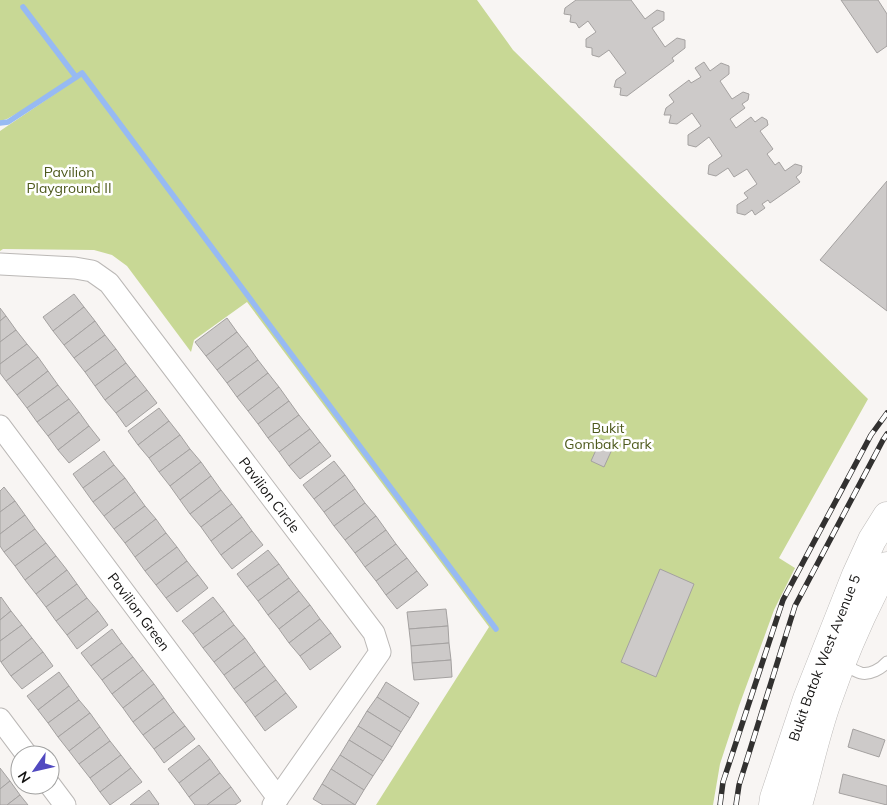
<svg xmlns="http://www.w3.org/2000/svg" width="887" height="805" font-family="Mulish,sans-serif">
<style>
.green{fill:#c8d895}
.lines{fill:none;stroke-linecap:round;stroke-linejoin:round}
.stream{stroke:#97baf3;stroke-width:5.5}
.building{fill:#cdcac9;stroke:#a4a1a0}
.lane-casing{stroke:#bbb8b6;stroke-width:13}
.street-casing{stroke:#bbb8b6;stroke-width:23}
.secondary-casing{stroke:#bbb8b6;stroke-width:29}
.lane{stroke:#fff;stroke-width:11}
.street{stroke:#fff;stroke-width:21}
.secondary{stroke:#fff;stroke-width:28}
.rail-casing{stroke:#323130;stroke-width:5.5}
.rail{stroke:#fff;stroke-width:4;stroke-dasharray:11;stroke-linecap:butt}
.labels{text-anchor:middle;dominant-baseline:central;stroke-width:5;stroke-linejoin:round;paint-order:stroke}
.park-label{font-size:14px;fill:#4e5a1d;stroke:#fff}
.street-label{font-size:14px;fill:#141312;stroke:#fff}
</style>
<rect width="100%" height="100%" fill="#f8f5f3"/>
<polygon class="green" points="0,0 477,0 513,50 868,399 779,558 795,568 774,610 739,706 720,764 713,805 376,805 489,627 247,302 194,340 191,352 127,266 112,255 94,250 3,249 0,251 0,131 71,83 7,119 0,121"/>
<g class="lines">
<g class="stream">
<polyline points="23,7 76,77"/>
<polyline points="79,75 82,73 496,629"/>
<polyline points="0,123 8,122 78,76"/>
</g>
</g>
<g class="building">
<polygon points="576,0 631,0 645,19 657,10 664,12 664,20 652,28 665,47 677,38 685,40 685,48 672,58 674,61 627,96 620,95 621,88 614,87 616,80 626,73 609,50 599,57 592,55 592,48 586,47 586,39 596,32 588,21 579,28 576,23 570,22 571,15 564,14 565,8"/>
<polygon points="841,0 878,0 887,14 887,46 877,53"/>
<polygon points="704,62 710,71 721,63 729,66 729,74 720,81 732,99 743,92 749,94 748,100 742,104 745,108 730,119 736,128 751,117 755,122 762,117 767,120 768,125 760,131 773,149 767,154 775,165 779,162 785,171 795,164 802,166 801,173 796,177 800,182 770,203 768,200 762,204 765,208 755,215 752,210 745,215 737,213 737,205 748,198 744,193 757,184 747,169 734,177 728,168 716,176 708,174 709,165 722,156 709,137 696,147 688,145 688,135 701,126 692,113 677,124 669,123 671,115 664,115 666,108 674,102 669,95 689,80 691,83 701,77 695,68"/>
<polygon points="887,181 887,311 820,260"/>
<polygon points="74,294 84,307 53,331 43,317"/>
<polygon points="84,307 95,321 64,345 53,331"/>
<polygon points="0,308 6,316 0,321"/>
<polygon points="6,316 16,330 0,342 0,321"/>
<polygon points="227,318 237,332 206,356 195,342"/>
<polygon points="95,321 105,335 74,358 64,345"/>
<polygon points="16,330 27,344 0,364 0,342"/>
<polygon points="237,332 248,346 217,370 206,356"/>
<polygon points="105,335 116,349 85,372 74,358"/>
<polygon points="27,344 38,357 6,381 0,373 0,364"/>
<polygon points="248,346 258,360 227,383 217,370"/>
<polygon points="116,349 126,363 95,386 85,372"/>
<polygon points="38,357 48,371 17,395 6,381"/>
<polygon points="258,360 268,373 237,397 227,383"/>
<polygon points="126,363 136,376 105,400 95,386"/>
<polygon points="48,371 58,385 27,408 17,395"/>
<polygon points="268,373 279,387 248,411 237,397"/>
<polygon points="136,376 147,390 116,413 105,400"/>
<polygon points="58,385 69,399 37,422 27,408"/>
<polygon points="279,387 289,401 258,424 248,411"/>
<polygon points="147,390 157,403 126,427 116,413"/>
<polygon points="69,399 79,412 48,436 37,422"/>
<polygon points="289,401 299,415 268,438 258,424"/>
<polygon points="159,408 169,421 138,445 128,431"/>
<polygon points="79,412 89,426 58,450 48,436"/>
<polygon points="299,415 310,429 279,452 268,438"/>
<polygon points="169,421 180,435 149,458 138,445"/>
<polygon points="89,426 100,440 69,463 58,450"/>
<polygon points="310,429 320,442 289,466 279,452"/>
<polygon points="180,435 190,449 159,472 149,458"/>
<polygon points="601,439 614,445 604,467 591,461"/>
<polygon points="320,442 331,456 300,479 289,466"/>
<polygon points="190,449 201,462 170,486 159,472"/>
<polygon points="104,451 114,465 83,488 73,474"/>
<polygon points="334,461 345,475 314,499 303,485"/>
<polygon points="201,462 211,476 180,500 170,486"/>
<polygon points="114,465 125,478 93,502 83,488"/>
<polygon points="345,475 355,489 324,512 314,499"/>
<polygon points="211,476 221,490 190,514 180,500"/>
<polygon points="125,478 135,492 104,516 93,502"/>
<polygon points="4,487 15,501 0,512 0,491"/>
<polygon points="355,489 365,503 334,526 324,512"/>
<polygon points="221,490 232,504 201,527 190,514"/>
<polygon points="135,492 145,506 114,529 104,516"/>
<polygon points="15,501 25,515 0,534 0,512"/>
<polygon points="365,503 376,516 345,540 334,526"/>
<polygon points="232,504 242,517 211,541 201,527"/>
<polygon points="145,506 156,519 125,543 114,529"/>
<polygon points="25,515 35,529 4,552 0,546 0,534"/>
<polygon points="376,516 386,530 355,553 345,540"/>
<polygon points="242,517 252,531 221,555 211,541"/>
<polygon points="156,519 166,533 135,557 125,543"/>
<polygon points="35,529 46,543 15,566 4,552"/>
<polygon points="386,530 396,544 365,567 355,553"/>
<polygon points="252,531 263,545 232,569 221,555"/>
<polygon points="166,533 177,547 145,571 135,557"/>
<polygon points="46,543 56,556 25,580 15,566"/>
<polygon points="396,544 407,558 376,581 365,567"/>
<polygon points="177,547 187,561 156,585 145,571"/>
<polygon points="268,550 279,564 247,587 237,574"/>
<polygon points="56,556 67,570 36,594 25,580"/>
<polygon points="407,558 417,571 386,595 376,581"/>
<polygon points="187,561 198,575 166,598 156,585"/>
<polygon points="279,564 289,578 258,601 247,587"/>
<polygon points="660,569 694,584 656,677 621,662"/>
<polygon points="67,570 77,584 46,607 36,594"/>
<polygon points="417,571 428,585 397,609 386,595"/>
<polygon points="198,575 208,588 177,612 166,598"/>
<polygon points="289,578 299,591 268,615 258,601"/>
<polygon points="77,584 87,598 56,621 46,607"/>
<polygon points="299,591 310,605 279,629 268,615"/>
<polygon points="1,597 11,611 0,620 0,598"/>
<polygon points="213,597 224,611 193,634 182,621"/>
<polygon points="87,598 98,611 67,635 56,621"/>
<polygon points="310,605 320,619 289,643 279,629"/>
<polygon points="446,609 448,626 409,629 407,612"/>
<polygon points="11,611 22,625 0,641 0,620"/>
<polygon points="98,611 108,625 77,649 67,635"/>
<polygon points="224,611 234,625 203,648 193,634"/>
<polygon points="320,619 331,633 300,656 289,643"/>
<polygon points="22,625 32,638 1,662 0,660 0,641"/>
<polygon points="234,625 245,638 214,662 203,648"/>
<polygon points="448,626 449,643 411,646 409,629"/>
<polygon points="112,629 122,643 91,666 81,653"/>
<polygon points="331,633 341,647 310,670 300,656"/>
<polygon points="32,638 43,652 11,676 1,662"/>
<polygon points="245,638 255,652 224,675 214,662"/>
<polygon points="122,643 133,657 102,680 91,666"/>
<polygon points="449,643 451,660 412,663 411,646"/>
<polygon points="43,652 53,666 22,689 11,676"/>
<polygon points="255,652 265,666 234,689 224,675"/>
<polygon points="133,657 143,670 112,694 102,680"/>
<polygon points="451,660 452,677 414,680 412,663"/>
<polygon points="265,666 276,680 245,703 234,689"/>
<polygon points="143,670 154,684 123,708 112,694"/>
<polygon points="59,672 69,686 38,710 27,696"/>
<polygon points="276,680 286,693 255,717 245,703"/>
<polygon points="386,682 419,703 410,718 377,697"/>
<polygon points="154,684 164,698 133,722 123,708"/>
<polygon points="69,686 79,700 48,723 38,710"/>
<polygon points="286,693 297,707 265,731 255,717"/>
<polygon points="377,697 410,718 401,732 367,711"/>
<polygon points="164,698 174,712 143,735 133,722"/>
<polygon points="79,700 90,713 58,737 48,723"/>
<polygon points="367,711 401,732 392,747 358,726"/>
<polygon points="174,712 185,726 154,749 143,735"/>
<polygon points="90,713 100,727 69,751 58,737"/>
<polygon points="185,726 195,739 164,763 154,749"/>
<polygon points="358,726 392,747 383,761 349,740"/>
<polygon points="100,727 110,741 79,764 69,751"/>
<polygon points="853,729 885,740 879,757 848,747"/>
<polygon points="349,740 383,761 373,776 340,755"/>
<polygon points="110,741 121,755 90,778 79,764"/>
<polygon points="199,745 210,759 179,783 168,769"/>
<polygon points="121,755 131,768 100,792 90,778"/>
<polygon points="340,755 373,776 364,790 331,769"/>
<polygon points="210,759 220,773 189,797 179,783"/>
<polygon points="0,768 10,781 0,789"/>
<polygon points="131,768 142,782 110,805 100,792"/>
<polygon points="331,769 364,790 355,805 322,784"/>
<polygon points="220,773 231,787 207,805 195,805 189,797"/>
<polygon points="843,774 887,786 887,805 839,793"/>
<polygon points="10,781 20,795 7,805 0,805 0,789"/>
<polygon points="322,784 355,805 323,805 313,799"/>
<polygon points="231,787 241,801 235,805 207,805"/>
<polygon points="149,790 159,804 158,805 130,805"/>
<polygon points="20,795 28,805 7,805"/>
</g>
<g class="lines">
<defs>
<path id="lane" d="M841,663C847,666 854,671 861,673C870,675 881,669 887,662"/>
<g id="street">
<path id="s1" d="M0,264L75,268L92,271L109,283L374,633L380,652L273,805"/>
<path id="s2" d="M0,426L278,798"/>
<polyline points="0,719 27,755"/>
<polyline points="50,785 65,805"/>
</g>
<g id="secondary">
<path id="s3" d="M773,805L774,798L807,699L856,575L872,540L887,516"/>
<path d="M798,805C808,771 815,736 827,702C843,656 863,609 887,566"/>
</g>
</defs>
<use href="#lane" class="lane-casing"/>
<use href="#street" class="street-casing"/>
<use href="#secondary" class="secondary-casing"/>
<use href="#lane" class="lane"/>
<use href="#street" class="street"/>
<use href="#secondary" class="secondary"/>
<defs>
<g id="rail">
<polyline points="720,805 723,782 783,600 871,435 887,413"/>
<polyline points="736,805 739,785 795,606 883,440 887,434"/>
</g>
</defs>
<use href="#rail" class="rail-casing"/>
<use href="#rail" class="rail"/>
</g>
<g class="labels">
<g class="park-label">
<text x="69" y="172">Pavilion<tspan x="69" dy="16">Playground II</tspan></text>
<text x="608" y="428">Bukit<tspan x="608" dy="16">Gombak Park</tspan></text>
</g>
<g class="street-label">
<text stroke="none"><textPath href="#s1" startOffset="379">Pavilion Circle</textPath></text>
<text stroke="none"><textPath href="#s2" startOffset="232">Pavilion Green</textPath></text>
<text stroke="none"><textPath href="#s3" startOffset="156">Bukit Batok West Avenue 5</textPath></text>
</g>
</g>
<g transform="translate(35 770) rotate(236)"><circle r="24" fill="#ffffff" stroke="#a1a1a0"/>
<path d="M0-4L9 19L0 12L-9 19Z" fill="#5149c0"/>
<text y="-8" font-size="14" font-weight="bold" text-anchor="middle" fill="#141312">N</text>
</g>
</svg>
